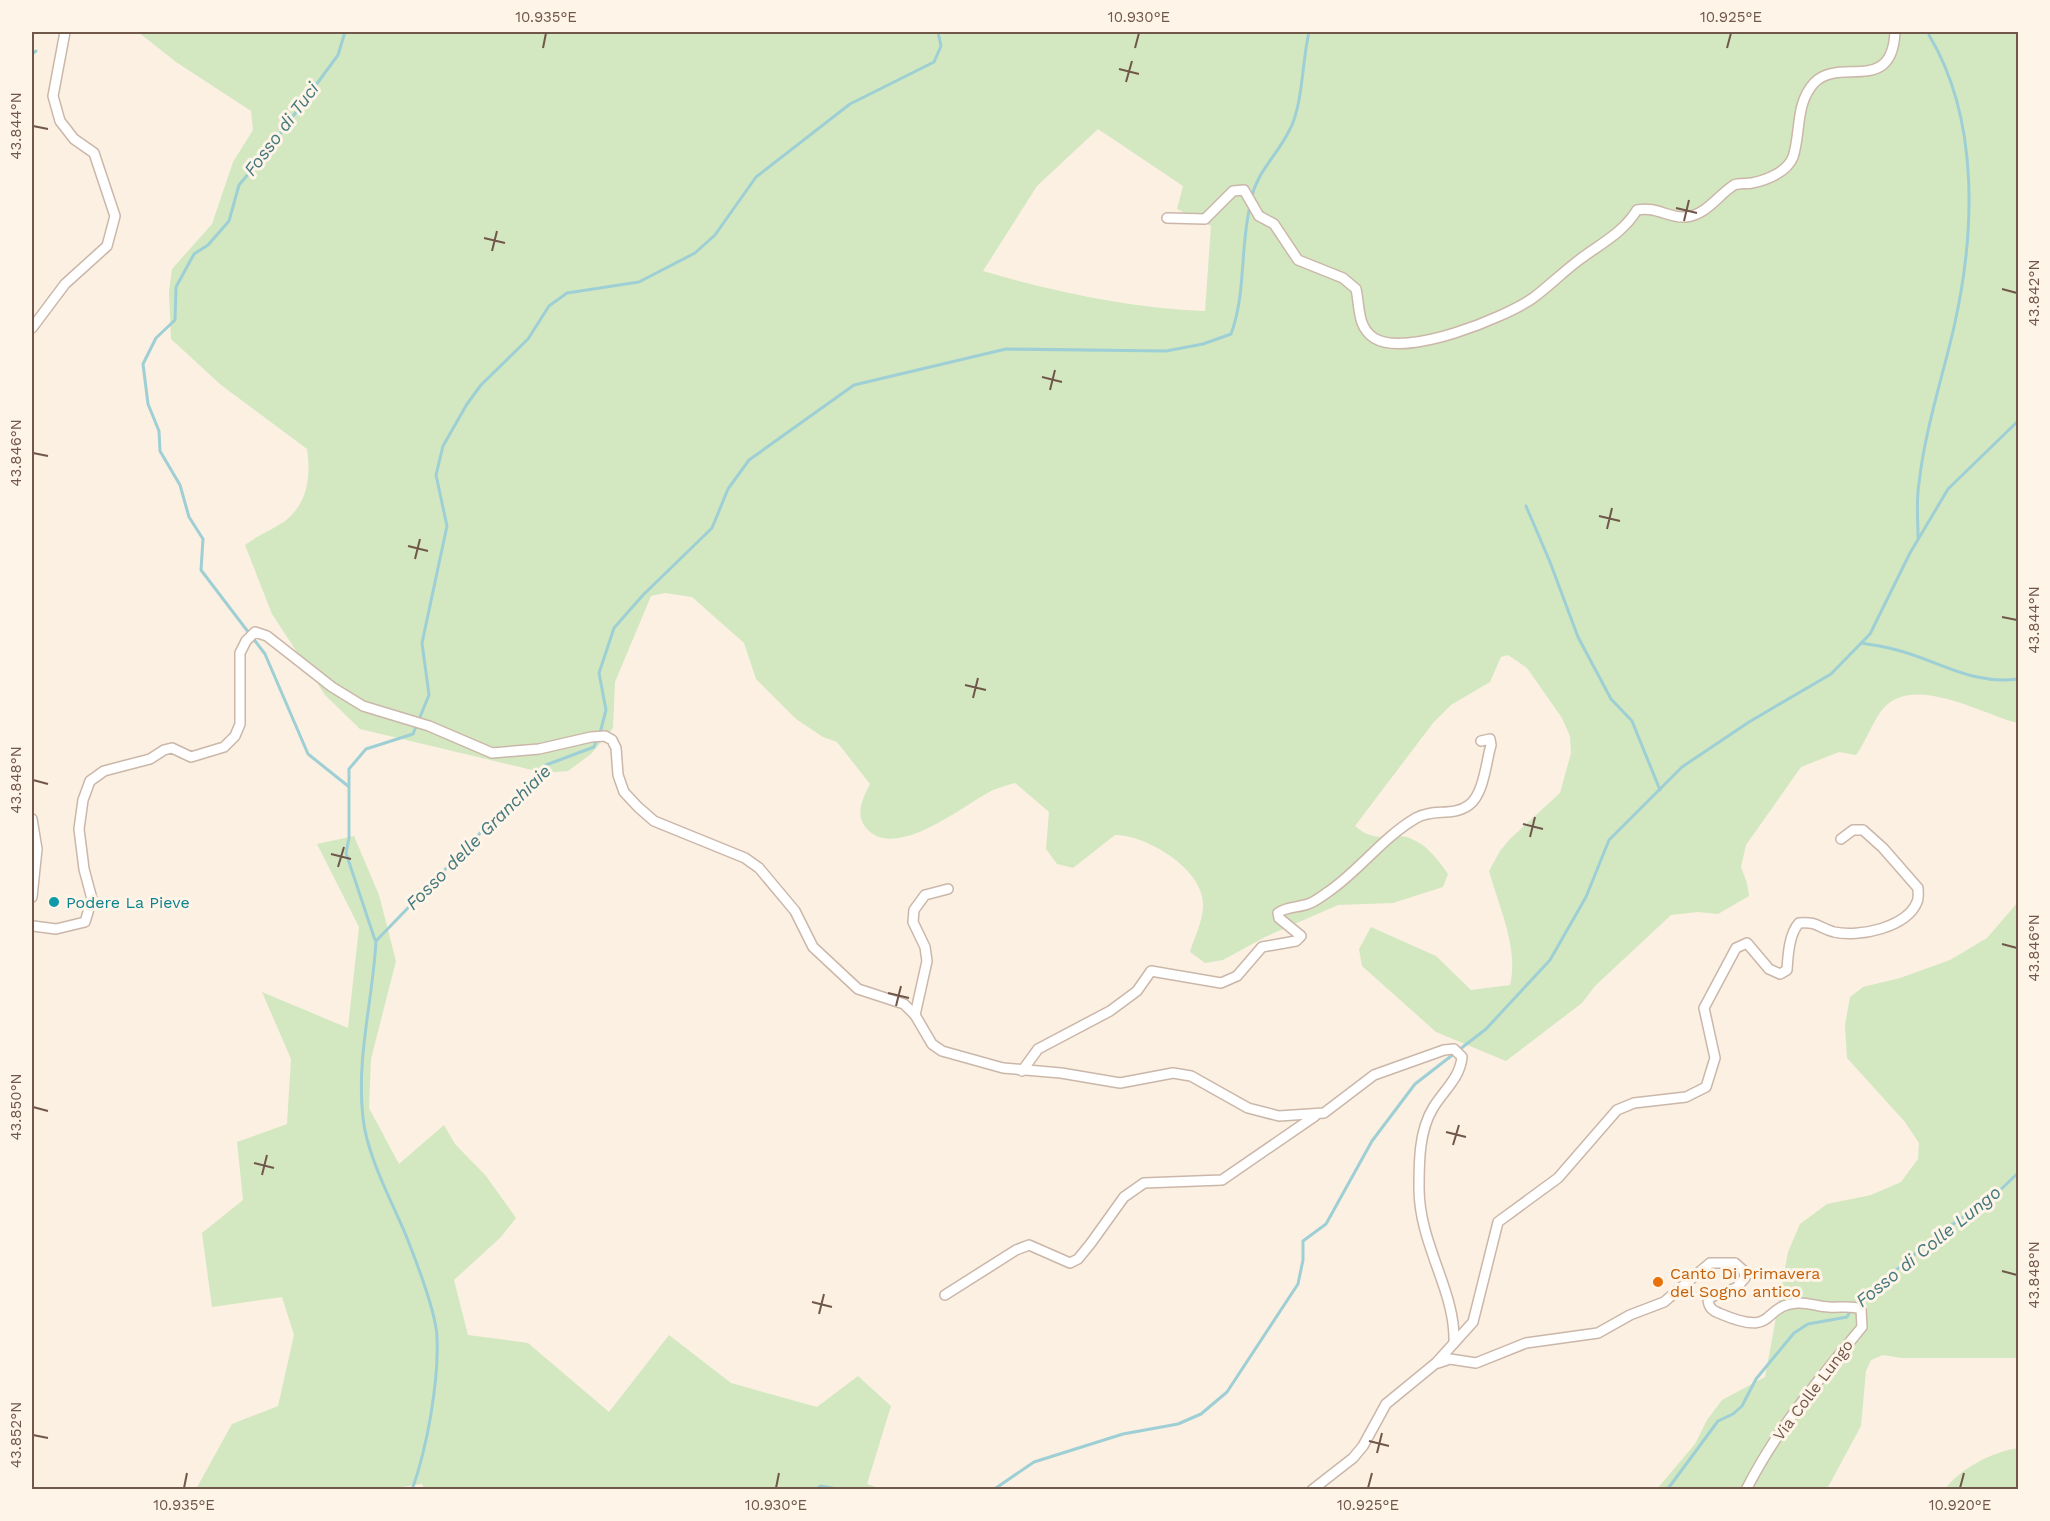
<svg xmlns="http://www.w3.org/2000/svg" width="2050" height="1521" font-family="'Work Sans',sans-serif">
<style>
.green{fill:#d3e8c1;fill-rule:evenodd}
.lines{fill:none;stroke-linecap:round;stroke-linejoin:round}
.stream{stroke:#9ecfd5;stroke-width:3}
.minor-casing{stroke:#cbb7a9;stroke-width:12}
.minor{stroke:#fff;stroke-width:9}
.ticks{fill:none;stroke:#71564a;stroke-width:2}
.culture-dot{fill:#0f9aa8;stroke:#fef4e8;stroke-width:2}
.food-dot{fill:#e8710a;stroke:#fef4e8;stroke-width:2}
.labels{text-anchor:middle;dominant-baseline:central;stroke-width:6;stroke-linejoin:round;paint-order:stroke}
.culture-label{font-size:16px;fill:#0d838f;stroke:#fef4e8;text-anchor:start}
.food-label{font-size:16px;fill:#c56008;stroke:#fef4e8;text-anchor:start}
.street-label{font-size:16px;fill:#71564a;stroke:#fef4e8}
.water-label{font-size:18px;font-style:italic;fill:#41777d;stroke:#fef4e8}
.neatline{fill:none;stroke:#71564a;stroke-width:2}
.ticks-label{font-size:15px;text-anchor:middle;fill:#71564a}
</style>
<rect width="100%" height="100%" fill="#fbf0e2"/>
<g class="green">
<path d="M138,32H2018V723C1983,715 1912,672 1882,710C1872,723 1866,741 1856,755L1839,752L1801,767L1746,845L1741,867L1747,883L1749,896L1718,914L1698,912L1671,915L1595,986L1582,1003L1506,1061L1436,1032L1362,966L1359,949L1371,927L1436,956L1471,990L1510,985C1519,948 1499,907 1489,871L1500,851L1510,839L1560,793L1571,753L1570,736L1562,718L1527,668L1508,655L1501,657L1490,682L1451,705L1433,723L1355,826C1379,847 1393,829 1414,840C1429,847 1438,860 1448,874L1443,887L1393,903L1338,905L1265,937L1223,960L1205,963L1190,952C1194,938 1203,921 1203,906C1205,870 1147,835 1115,835L1073,868L1057,864L1046,849L1049,812L1015,783C1008,785 1000,787 993,790C965,804 898,860 868,830C854,816 862,800 870,784L837,742L823,737L796,719L756,679L744,643L692,597L665,593L651,596L615,682L613,728L591,754L568,771L545,773L360,729L325,695L272,614L245,545C258,535 272,530 285,521C308,503 311,476 307,449L221,385L171,339L169,292L172,269L212,224L233,162L253,130L251,111L176,62ZM1098,129L1183,186L1177,209L1211,226L1205,311C1129,308 1055,292 983,271L1037,186Z"/>
<polygon points="354,836 379,895 396,961 371,1059 369,1108 399,1164 444,1125 455,1144 486,1176 516,1218 501,1237 454,1280 468,1335 528,1343 609,1412 669,1335 731,1383 817,1407 858,1376 891,1406 867,1484 881,1489 425,1490 422,1484 383,1490 196,1489 232,1424 278,1406 294,1335 282,1297 212,1307 202,1233 243,1200 237,1142 287,1124 291,1059 262,992 348,1028 359,927 317,844"/>
<polygon points="2018,902 2018,1358 1901,1358 1883,1355 1871,1360 1866,1371 1861,1426 1827,1489 1656,1490 1695,1444 1707,1420 1722,1400 1765,1377 1788,1252 1800,1224 1827,1204 1871,1195 1901,1182 1918,1159 1919,1143 1905,1122 1847,1058 1845,1025 1850,997 1863,987 1900,978 1950,960 1987,938"/>
<path d="M2018,1448V1489H1945C1961,1468 1992,1452 2018,1448Z"/>
</g>
<g class="lines">
<g class="stream">
<polyline points="345,32 338,55 266,153 239,185 229,221 208,245 194,254 176,287 175,320 156,338 143,364 148,404 159,431 160,451 180,485 189,517 203,539 201,570 265,654 308,754 348,786"/>
<polyline points="32,54 36,51"/>
<path d="M1251,199C1258,170 1276,157 1289,131C1303,106 1302,61 1309,32"/>
<polyline points="1526,506 1550,562 1578,637 1611,699 1632,721 1660,790"/>
<path d="M1918,537C1918,519 1916,501 1919,483C1925,430 1942,379 1954,327C1975,234 1980,120 1929,35"/>
<path d="M1861,643C1872,645 1883,646 1893,649C1939,660 1969,685 2018,679"/>
<path d="M600,733L606,710L599,673L614,628L643,595L712,528L728,489L749,460L854,385L1006,349L1166,351L1203,344L1231,334C1246,294 1240,248 1250,206"/>
<polyline points="375,940 346,853 349,838 349,769 366,749 413,734 429,695 422,643 447,526 436,475 443,446 467,404 481,385 528,339 549,306 567,293 639,282 695,253 715,235 756,177 850,104 934,62 941,46 938,32"/>
<path d="M412,1490C427,1448 439,1382 437,1337C436,1311 415,1258 405,1233C390,1198 367,1155 363,1118C356,1058 373,999 376,941L546,765L594,747L597,739"/>
<polyline points="471,1490 473,1490"/>
<polyline points="626,1490 654,1490"/>
<polyline points="814,1490 821,1486 842,1490"/>
<polyline points="993,1490 1034,1462 1123,1434 1178,1424 1201,1414 1227,1392 1298,1284 1303,1260 1303,1241 1326,1224 1372,1141 1415,1084 1486,1029 1550,960 1586,897 1609,840 1682,767 1749,722 1831,674 1870,634 1910,553 1948,489 2018,421"/>
<polyline points="1667,1490 1718,1421 1733,1414 1742,1406 1756,1379 1794,1333 1808,1324 1847,1317 1852,1308 1936,1236 1996,1194 2018,1173"/>
</g>
<defs>
<g id="minor">
<path d="M1167,218L1205,219L1233,191L1244,190L1259,216L1274,224L1298,260L1343,278L1356,289C1360,307 1357,327 1374,338C1406,358 1504,318 1533,298C1549,286 1563,272 1579,260C1600,244 1623,233 1637,210C1657,206 1667,218 1685,217C1707,215 1718,195 1734,185C1739,183 1747,184 1752,183C1767,180 1787,172 1793,157C1801,133 1795,104 1814,83C1839,56 1892,96 1895,32"/>
<polyline points="32,328 65,284 107,246 115,216 94,153 74,139 60,121 53,96 65,32"/>
<polyline points="32,819 37,849 32,897"/>
<path d="M33,926L56,929L85,922L92,899L84,869L79,829L83,800L90,781L104,771L150,759L164,750L172,748L191,757L224,747L235,736L240,724V653L246,641L255,632L267,636L332,687L363,706L429,726L492,753L539,749L591,737L605,736L612,740L616,748L618,775L624,792L638,807L654,821L745,858L759,868L795,911L813,947L858,989L904,1004L915,1015L932,1044L942,1051L1003,1068L1061,1073L1120,1083L1173,1073L1191,1076L1248,1108L1279,1116L1324,1113L1374,1075L1444,1050L1454,1049L1462,1057C1460,1078 1444,1090 1433,1108C1419,1131 1419,1162 1419,1188C1419,1245 1456,1291 1454,1343"/>
<polyline points="915,1015 927,961 925,947 913,922 914,910 925,895 948,889"/>
<path d="M1022,1071L1038,1049L1110,1011L1137,991L1151,971L1221,983L1237,976L1262,947L1296,941L1301,936L1279,918L1278,913C1287,906 1297,908 1308,904C1315,902 1322,896 1328,892C1360,870 1382,838 1416,818C1433,808 1453,817 1469,805C1484,794 1486,762 1491,745L1490,739L1481,741"/>
<polyline points="945,1295 1016,1250 1029,1245 1070,1263 1078,1259 1091,1243 1124,1197 1144,1183 1222,1180 1315,1116"/>
<path d="M1438,1363L1450,1359L1476,1363L1526,1343L1598,1333L1630,1315L1664,1302L1710,1263H1735L1744,1271L1745,1278L1736,1288L1708,1298C1708,1308 1713,1311 1721,1314C1778,1338 1760,1306 1797,1303C1808,1302 1818,1307 1829,1307C1840,1308 1850,1305 1861,1309L1862,1327C1820,1378 1776,1430 1746,1490"/>
<path d="M1312,1490L1353,1458L1363,1446L1386,1404L1436,1363L1473,1322L1498,1222L1558,1178L1617,1110L1634,1103L1686,1097L1706,1087L1715,1058L1704,1008L1736,948L1747,943L1769,969L1780,974L1787,970C1788,955 1789,934 1799,923C1817,921 1819,928 1834,932C1859,938 1907,927 1917,902C1919,898 1918,892 1918,888L1883,848L1863,830H1853L1841,839"/>
</g>
</defs>
<use href="#minor" class="minor-casing"/>
<use href="#minor" class="minor"/>
</g>
<path class="ticks" d="M543,48L546,33M1135,48L1139,33M1727,48L1731,33M1119,69L1139,74M1126,82L1132,61M33,126L48,129M1676,208L1697,213M1684,221L1689,200M484,238L505,243M492,251L497,231M2002,289L2017,293M1042,377L1062,382M1050,390L1055,370M33,453L48,456M1599,516L1620,521M1607,529L1612,508M408,546L428,551M415,559L420,539M2002,617L2017,620M965,685L986,690M973,698L978,678M33,780L48,784M1523,824L1543,829M1530,837L1535,817M331,854L351,859M338,867L344,847M2002,944L2017,948M888,993L909,998M896,1006L901,986M33,1107L48,1111M1446,1132L1466,1137M1453,1145L1459,1125M254,1163L274,1168M262,1175L267,1155M2002,1271L2017,1275M812,1302L832,1307M819,1314L824,1294M33,1435L48,1438M1369,1441L1389,1446M1377,1453L1382,1433M184,1488L187,1473M776,1488L779,1473M1368,1488L1372,1473M1960,1488L1964,1473"/>
<circle class="culture-dot" cx="54" cy="902" r="6"/>
<circle class="food-dot" cx="1658" cy="1282" r="6"/>
<g class="labels">
<g class="culture-label">
<text x="66" y="902">Podere La Pieve</text>
</g>
<g class="food-label">
<text x="1670" y="1273">Canto Di Primavera<tspan x="1670" dy="18">del Sogno antico</tspan></text>
</g>
<g class="street-label">
<text transform="translate(1813 1390) rotate(-53)">Via Colle Lungo</text>
</g>
<g class="water-label">
<text transform="translate(281 129) rotate(-53)">Fosso di Tuci</text>
<text transform="translate(478 837) rotate(-45)">Fosso delle Granchiaie</text>
<text transform="translate(1928 1246) rotate(-39)">Fosso di Colle Lungo</text>
</g>
</g>
<rect width="2050" height="1521" fill="none" stroke="#fef4e8" stroke-width="66"/>
<rect x="33" y="33" width="1984" height="1455" class="neatline"/>
<g class="ticks-label">
<text x="546" y="22">10.935°E</text>
<text x="1139" y="22">10.930°E</text>
<text x="1731" y="22">10.925°E</text>
<text transform="translate(16 126) rotate(-90)" y="5">43.844°N</text>
<text transform="translate(2034 293) rotate(-90)" y="5">43.842°N</text>
<text transform="translate(16 453) rotate(-90)" y="5">43.846°N</text>
<text transform="translate(2034 620) rotate(-90)" y="5">43.844°N</text>
<text transform="translate(16 780) rotate(-90)" y="5">43.848°N</text>
<text transform="translate(2034 948) rotate(-90)" y="5">43.846°N</text>
<text transform="translate(16 1107) rotate(-90)" y="5">43.850°N</text>
<text transform="translate(2034 1275) rotate(-90)" y="5">43.848°N</text>
<text transform="translate(16 1435) rotate(-90)" y="5">43.852°N</text>
<text x="184" y="1510">10.935°E</text>
<text x="776" y="1510">10.930°E</text>
<text x="1368" y="1510">10.925°E</text>
<text x="1960" y="1510">10.920°E</text>
</g>
</svg>
